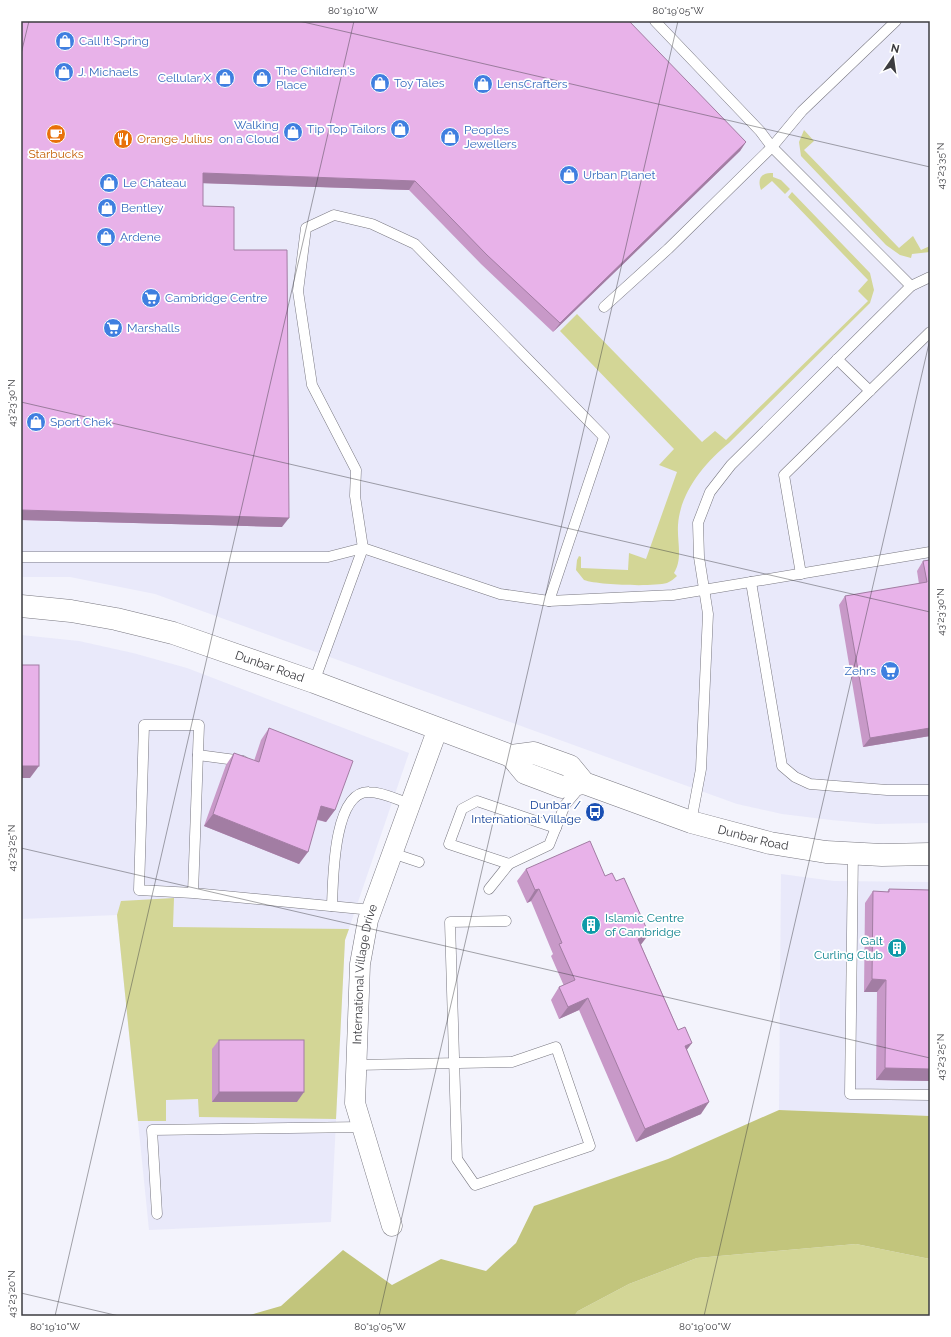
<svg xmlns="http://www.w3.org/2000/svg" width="951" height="1337" font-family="Raleway,sans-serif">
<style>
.built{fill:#e9e9fa}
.green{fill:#d3d696}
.forest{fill:#c2c57c}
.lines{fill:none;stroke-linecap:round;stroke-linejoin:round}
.service-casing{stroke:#797881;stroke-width:11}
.minor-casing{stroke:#797881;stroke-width:21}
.tertiary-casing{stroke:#797881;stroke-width:23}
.service{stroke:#fff;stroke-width:10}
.minor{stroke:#fff;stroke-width:20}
.tertiary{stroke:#fff;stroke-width:22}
.wall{fill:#c899c8}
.shaded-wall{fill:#a27da3}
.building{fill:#e8b2e9;stroke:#a27da3}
.ticks{fill:none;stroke:#3c3c40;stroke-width:1;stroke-opacity:0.45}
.labels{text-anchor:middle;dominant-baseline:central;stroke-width:3.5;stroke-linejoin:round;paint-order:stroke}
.shop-label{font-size:12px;fill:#366cbe;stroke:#fff;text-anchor:start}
.food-label{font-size:12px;fill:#c56008;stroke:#fff;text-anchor:start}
.street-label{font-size:12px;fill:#3c3c40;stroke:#fff}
.transit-label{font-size:12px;fill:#164399;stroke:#fff;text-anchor:end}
.culture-label{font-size:12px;fill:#0d838f;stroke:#fff;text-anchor:start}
.neatline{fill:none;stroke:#3c3c40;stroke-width:1.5}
.ticks-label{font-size:10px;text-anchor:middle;fill:#3c3c40}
</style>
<rect width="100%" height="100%" fill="#f3f3fc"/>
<g class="built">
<polygon points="21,21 930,21 930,823 876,824 831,820 782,814 737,804 155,594 70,577 21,577"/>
<polygon points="21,635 79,641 133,653 187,668 409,753 345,940 331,1222 149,1230 117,915 21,919"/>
<polygon points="781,874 834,881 930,882 930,1116 779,1110"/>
</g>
<g class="green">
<polygon points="804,130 814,141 804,150 899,248 913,236 921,250 930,246 930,252 912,254 911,258 900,255 886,245 801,156 799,142"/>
<path d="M773,173V177L781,180L790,189L785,194L772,181L761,190C757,179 761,172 773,173Z"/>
<path d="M792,192L870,273L874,290L870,303L729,443C704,463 680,493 678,525C677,543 683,558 674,573L677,576C674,579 671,581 667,583C652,587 598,585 584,580L576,570L577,560L579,556L581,557V568L628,570L629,553L646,559L677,472L659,465L674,449L560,331L577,314L702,442L715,431L726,440L868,301L858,291L868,280L788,197Z"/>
<polygon points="174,898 173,927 349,929 345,940 336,1119 199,1117 198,1099 166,1100 166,1121 138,1121 117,915 121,901"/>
<polygon points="856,1244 930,1259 930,1316 574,1316 578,1311 629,1284 697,1258"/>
</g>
<polygon class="forest" points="779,1110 930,1116 930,1259 856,1244 697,1258 629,1284 578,1311 574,1316 246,1316 281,1306 343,1250 392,1285 441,1259 486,1271 516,1243 534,1206 668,1159"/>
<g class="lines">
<defs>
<g id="service">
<polyline points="655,21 760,131 772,147 911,286"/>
<polyline points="604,307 668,249 772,147 802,111 896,21"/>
<polyline points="837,359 870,391"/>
<polyline points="21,557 328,557 363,548 500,594 549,601 673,595 930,552"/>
<polyline points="801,574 784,475 930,332"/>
<polyline points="751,582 782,766 795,777 810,784 887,790 930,790"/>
<polyline points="314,682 363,548 355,496 356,470 312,385 298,291 306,228 334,215 372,224 415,244 604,437 549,601"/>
<polyline points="198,755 243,761"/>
<polyline points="691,822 701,769 708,614 699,557 698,523 710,492 731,465 911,286 930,277"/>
<polyline points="392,853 419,862"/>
<polyline points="853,853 850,1094 930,1095"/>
<polyline points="509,864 449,844 462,809 477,801 556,828"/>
<polyline points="489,889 509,864 549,845 565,805 581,786"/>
<polyline points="193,893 139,890 144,725 199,725 193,893 372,910"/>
<path d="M332,906C333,881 333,791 369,792C383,792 398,800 410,804"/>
<polyline points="356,1065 512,1062 556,1047 590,1146 475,1185 457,1159 450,922 506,921"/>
<polyline points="157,1214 152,1130 362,1127"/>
</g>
<g id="minor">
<path id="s1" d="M392,1226L355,1103L360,964L368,920L438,728"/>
</g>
<g id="tertiary">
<path id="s2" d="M21,606L71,611L116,619L173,633L314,682L511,756L534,753L570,766L584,783L691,822L770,843L826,852L882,855L930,854"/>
<polyline points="511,756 525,773 541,779 562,787 584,783"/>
</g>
</defs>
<use href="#service" class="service-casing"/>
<use href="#minor" class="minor-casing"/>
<use href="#tertiary" class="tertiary-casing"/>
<use href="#service" class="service"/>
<use href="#minor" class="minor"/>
<use href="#tertiary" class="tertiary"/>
</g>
<g class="wall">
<polygon points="21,21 746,142 740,151 553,332 481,264 409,190 203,183 203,206 234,250 282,527 21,520"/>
<polygon points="930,560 930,736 863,747 839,605 845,596 919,584 917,571 923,561"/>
<polygon points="269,728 335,810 326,822 317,820 299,864 204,826 226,765 234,753 254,761 261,740"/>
<polygon points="526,869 605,876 641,945 687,1050 701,1114 636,1142 579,1010 559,1019 551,1000 559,987 564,986 551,956 553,954 531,901 527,903 517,881"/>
<polygon points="889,889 930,890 930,1081 876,1080 877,992 864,992 865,903 873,891 887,892"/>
<polygon points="219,1040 297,1102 212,1102 212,1049"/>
</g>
<g class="shaded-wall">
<polygon points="746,142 740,151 553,332 560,323"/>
<polygon points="203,173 415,181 409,190 197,183"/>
<polygon points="21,510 289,518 282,527 21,520"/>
<polygon points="930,728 930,736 863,747 870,738"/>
<polygon points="21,766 39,766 30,778 21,778"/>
<polygon points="321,806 335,810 326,822 313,818"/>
<polygon points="213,814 308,852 299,864 204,826"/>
<polygon points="539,889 531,901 527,903 535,890"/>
<polygon points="649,934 640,946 638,939"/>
<polygon points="872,979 886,980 877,992 864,992"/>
<polygon points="588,998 579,1010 559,1019 568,1007"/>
<polygon points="692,1043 683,1055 685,1046"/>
<polygon points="885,1068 930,1069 930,1081 876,1080"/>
<polygon points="219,1092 304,1092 297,1102 212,1102"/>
<polygon points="709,1102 701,1114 636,1142 645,1129"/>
</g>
<g class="building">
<polygon points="21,21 629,21 746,142 560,323 487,255 415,181 203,173 203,206 234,207 234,250 287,250 289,518 21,510"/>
<polygon points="930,560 930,728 870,738 845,596 927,582 923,561"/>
<rect x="21" y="665" width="18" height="101"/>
<polygon points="269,728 353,761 335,810 321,806 308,852 213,814 234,753 259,762"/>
<polygon points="590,841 605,876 612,873 616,881 624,878 649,934 638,939 678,1030 685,1027 692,1043 685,1046 709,1102 645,1129 588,998 568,1007 559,987 575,980 559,944 562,943 539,889 535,890 526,869"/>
<polygon points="889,889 930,890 930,1069 885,1068 886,980 872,979 873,891 889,892"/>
<rect x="219" y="1040" width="85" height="52"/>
</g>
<path class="ticks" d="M299,21L930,167M21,54L29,21M21,402L930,612M21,848L930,1058M21,1293L119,1316M55,1316L354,21M379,1316L678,21M704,1316L930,339"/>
<defs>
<symbol id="shop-disc" viewBox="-11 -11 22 22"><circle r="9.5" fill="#3f7fe0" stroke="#fff"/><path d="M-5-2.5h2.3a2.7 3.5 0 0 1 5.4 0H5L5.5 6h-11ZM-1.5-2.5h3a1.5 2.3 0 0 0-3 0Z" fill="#fff"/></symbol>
<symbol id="cafe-disc" viewBox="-11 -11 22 22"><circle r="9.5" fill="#e8710a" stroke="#fff"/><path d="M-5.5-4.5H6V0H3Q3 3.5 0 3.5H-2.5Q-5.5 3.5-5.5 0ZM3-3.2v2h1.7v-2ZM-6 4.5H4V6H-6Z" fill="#fff"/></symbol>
<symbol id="restaurant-disc" viewBox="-11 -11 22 22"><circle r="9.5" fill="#e8710a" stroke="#fff"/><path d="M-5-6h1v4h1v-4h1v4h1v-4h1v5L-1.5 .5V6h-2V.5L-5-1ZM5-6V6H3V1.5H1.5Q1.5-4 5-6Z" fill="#fff"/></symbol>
<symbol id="supermarket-disc" viewBox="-11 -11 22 22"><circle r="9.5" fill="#3f7fe0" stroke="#fff"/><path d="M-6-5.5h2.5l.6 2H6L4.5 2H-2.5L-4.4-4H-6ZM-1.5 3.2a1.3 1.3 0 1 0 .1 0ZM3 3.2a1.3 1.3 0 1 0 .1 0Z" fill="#fff"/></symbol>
<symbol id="bus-disc" viewBox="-11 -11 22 22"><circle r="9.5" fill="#1a4fb4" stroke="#fff"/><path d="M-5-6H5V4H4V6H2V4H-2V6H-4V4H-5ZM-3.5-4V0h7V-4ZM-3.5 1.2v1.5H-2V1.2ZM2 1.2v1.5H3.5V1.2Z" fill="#fff"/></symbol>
<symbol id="building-disc" viewBox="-11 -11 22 22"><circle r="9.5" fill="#0f9aa8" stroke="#fff"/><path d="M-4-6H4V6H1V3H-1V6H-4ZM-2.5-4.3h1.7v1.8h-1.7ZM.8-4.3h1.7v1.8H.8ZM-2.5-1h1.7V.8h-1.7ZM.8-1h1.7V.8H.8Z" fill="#fff"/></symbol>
</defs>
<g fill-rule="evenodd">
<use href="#shop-disc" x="54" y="30" width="22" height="22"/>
<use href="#shop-disc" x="53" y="61" width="22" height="22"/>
<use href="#shop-disc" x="214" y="67" width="22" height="22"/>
<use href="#shop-disc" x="251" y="67" width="22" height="22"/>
<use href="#shop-disc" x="369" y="72" width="22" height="22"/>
<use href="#shop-disc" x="472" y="73" width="22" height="22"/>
<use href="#shop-disc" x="389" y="118" width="22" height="22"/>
<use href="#shop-disc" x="282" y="121" width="22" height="22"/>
<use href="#cafe-disc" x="45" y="123" width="22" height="22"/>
<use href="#shop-disc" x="439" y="126" width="22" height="22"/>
<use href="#restaurant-disc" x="112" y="128" width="22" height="22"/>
<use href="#shop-disc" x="558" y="164" width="22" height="22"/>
<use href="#shop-disc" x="98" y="172" width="22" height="22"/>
<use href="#shop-disc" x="96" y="197" width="22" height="22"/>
<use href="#shop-disc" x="95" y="226" width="22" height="22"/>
<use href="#supermarket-disc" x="140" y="287" width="22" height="22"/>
<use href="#supermarket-disc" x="102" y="317" width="22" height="22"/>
<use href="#shop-disc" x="25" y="411" width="22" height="22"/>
<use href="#supermarket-disc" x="879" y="660" width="22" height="22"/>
<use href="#bus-disc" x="584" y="801" width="22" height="22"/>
<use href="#building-disc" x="580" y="914" width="22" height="22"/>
<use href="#building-disc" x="886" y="937" width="22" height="22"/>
</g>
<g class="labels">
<g class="shop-label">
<text x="79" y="41">Call It Spring</text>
<text x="276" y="71">The Children's<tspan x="276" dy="14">Place</tspan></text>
<text x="78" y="72">J. Michaels</text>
<text x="211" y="78" text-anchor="end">Cellular X</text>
<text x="394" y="83">Toy Tales</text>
<text x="497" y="84">LensCrafters</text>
<text x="279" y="125" text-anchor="end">Walking<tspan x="279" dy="14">on a Cloud</tspan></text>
<text x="386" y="129" text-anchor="end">Tip Top Tailors</text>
<text x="464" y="130">Peoples<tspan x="464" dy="14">Jewellers</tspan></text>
<text x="583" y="175">Urban Planet</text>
<text x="123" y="183">Le Château</text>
<text x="121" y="208">Bentley</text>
<text x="120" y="237">Ardene</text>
<text x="165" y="298">Cambridge Centre</text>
<text x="127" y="328">Marshalls</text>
<text x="50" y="422">Sport Chek</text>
<text x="876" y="671" text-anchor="end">Zehrs</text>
</g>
<g class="food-label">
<text x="137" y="139">Orange Julius</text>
<text x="56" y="154" text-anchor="middle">Starbucks</text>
</g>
<g class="street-label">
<text stroke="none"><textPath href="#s2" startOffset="257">Dunbar Road</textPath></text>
<text stroke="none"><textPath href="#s2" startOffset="776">Dunbar Road</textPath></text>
<text stroke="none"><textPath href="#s1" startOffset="258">International Village Drive</textPath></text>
</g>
<g class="transit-label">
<text x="581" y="805">Dunbar /<tspan x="581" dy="14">International Village</tspan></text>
</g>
<g class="culture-label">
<text x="605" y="918">Islamic Centre<tspan x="605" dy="14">of Cambridge</tspan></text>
<text x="883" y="941" text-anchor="end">Galt<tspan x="883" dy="14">Curling Club</tspan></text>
</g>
</g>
<rect width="951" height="1337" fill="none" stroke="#ffffff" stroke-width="44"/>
<g transform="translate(893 58) rotate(13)" stroke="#ffffff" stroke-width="3" paint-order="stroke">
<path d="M0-3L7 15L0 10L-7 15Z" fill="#3c3c40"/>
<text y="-6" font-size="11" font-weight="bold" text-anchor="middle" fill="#3c3c40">N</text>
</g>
<rect x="22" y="22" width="907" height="1293" class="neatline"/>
<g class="ticks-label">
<text x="353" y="14">80°19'10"W</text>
<text x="678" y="14">80°19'05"W</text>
<text transform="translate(940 166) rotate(-90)" y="4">43°23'35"N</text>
<text transform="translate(11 403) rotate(-90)" y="4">43°23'30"N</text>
<text transform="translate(940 612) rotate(-90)" y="4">43°23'30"N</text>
<text transform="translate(11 848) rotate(-90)" y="4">43°23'25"N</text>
<text transform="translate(940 1057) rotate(-90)" y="4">43°23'25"N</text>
<text transform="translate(11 1294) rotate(-90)" y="4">43°23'20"N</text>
<text x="55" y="1330">80°19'10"W</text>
<text x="380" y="1330">80°19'05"W</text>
<text x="705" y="1330">80°19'00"W</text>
</g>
</svg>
